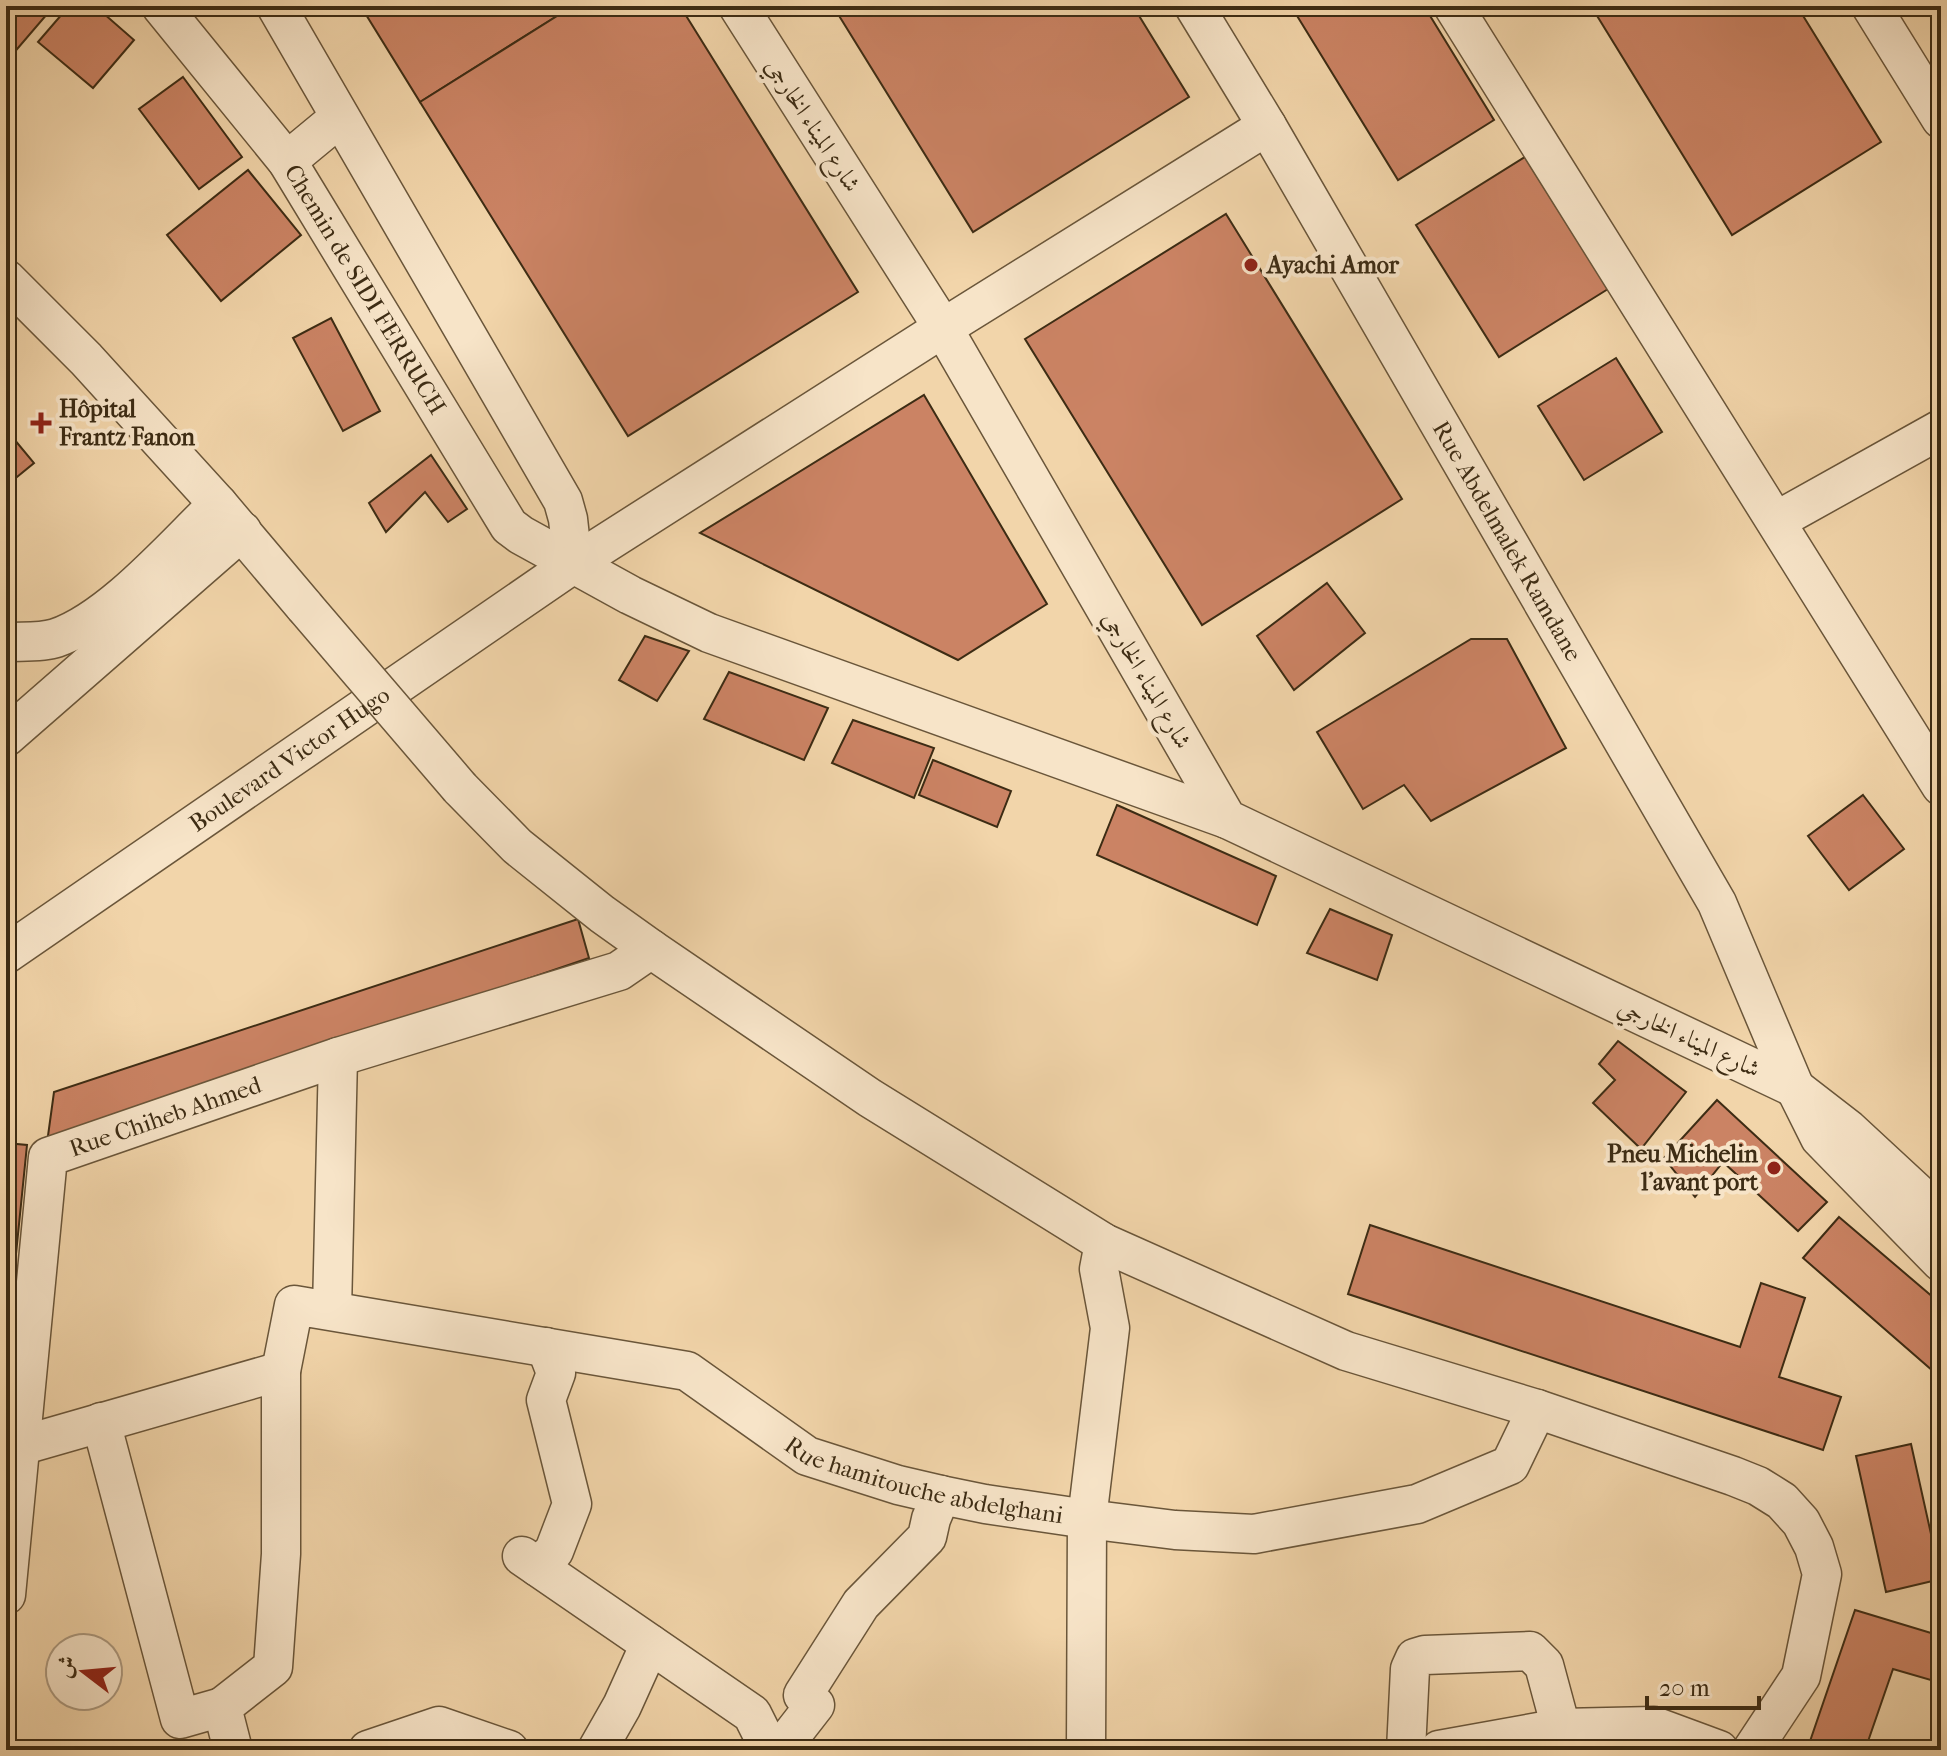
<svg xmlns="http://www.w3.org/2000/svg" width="1947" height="1756" font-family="'IM FELL French Canon',Amiri,serif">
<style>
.building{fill:#cb8364;stroke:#3d2c14;stroke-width:2}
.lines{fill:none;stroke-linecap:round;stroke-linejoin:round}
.minor-casing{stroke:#6a563a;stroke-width:41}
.minor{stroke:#f7e4c8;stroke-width:38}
.minor-bridge-casing{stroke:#6a563a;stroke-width:41;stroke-linecap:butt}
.minor-bridge{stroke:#f7e4c8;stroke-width:38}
.poi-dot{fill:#8f2418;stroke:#f7e4c8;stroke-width:3}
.labels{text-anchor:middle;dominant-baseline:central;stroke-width:8;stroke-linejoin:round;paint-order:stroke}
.street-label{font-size:24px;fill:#3d2c14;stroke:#f7e4c8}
.poi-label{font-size:24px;font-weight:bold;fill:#3d2c14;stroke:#f7e4c8;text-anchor:start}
</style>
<rect width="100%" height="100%" fill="#f2d5aa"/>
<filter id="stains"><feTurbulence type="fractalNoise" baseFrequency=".0025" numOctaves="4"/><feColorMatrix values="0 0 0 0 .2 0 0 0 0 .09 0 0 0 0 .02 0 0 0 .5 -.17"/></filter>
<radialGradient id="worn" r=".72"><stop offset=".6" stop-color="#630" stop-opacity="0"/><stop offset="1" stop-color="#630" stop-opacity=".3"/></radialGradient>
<g class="building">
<polygon points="6,6 54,6 6,62"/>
<polygon points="69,6 95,6 134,40 93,88 38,42"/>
<polygon points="376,6 573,6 420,102 365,13"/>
<polygon points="573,6 680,6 858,292 628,436 420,102"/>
<polygon points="833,6 1133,6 1189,97 973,232"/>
<polygon points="1291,6 1424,6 1494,120 1398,180"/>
<polygon points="1591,6 1797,6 1881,142 1732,235"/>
<polygon points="183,77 242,157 199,189 139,109"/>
<polygon points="1525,157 1608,289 1499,357 1416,225"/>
<polygon points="248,170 301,235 221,301 167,235"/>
<polygon points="1226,214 1402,499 1202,625 1025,339"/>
<polygon points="331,318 380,411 343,431 293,338"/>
<polygon points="1616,358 1662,432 1584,480 1538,406"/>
<polygon points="924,395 1047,604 958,660 700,533"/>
<polygon points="9,433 34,463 6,486 6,435"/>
<polygon points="431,455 467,509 448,522 425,492 386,532 369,503"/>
<polygon points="1327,583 1365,633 1294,690 1257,636"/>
<polygon points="645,636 689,651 657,701 619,680"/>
<polygon points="1471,639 1507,639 1566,748 1431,821 1404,785 1363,809 1317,732"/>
<polygon points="729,672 828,708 804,760 704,719"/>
<polygon points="853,720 934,748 914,798 832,763"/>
<polygon points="933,760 1011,791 997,827 919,795"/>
<polygon points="1863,795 1904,849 1849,890 1808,836"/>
<polygon points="1117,805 1276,876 1257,925 1097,855"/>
<polygon points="1330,909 1392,935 1377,980 1307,953"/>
<polygon points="578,919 589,958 47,1143 54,1092"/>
<polygon points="1618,1041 1686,1092 1641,1149 1593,1103 1615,1080 1599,1064"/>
<polygon points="1717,1100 1827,1202 1798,1231 1723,1162 1695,1197 1664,1158"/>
<polygon points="6,1143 27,1145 6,1353"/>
<polygon points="1839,1217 1941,1304 1941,1378 1803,1258"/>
<polygon points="1370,1225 1740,1347 1761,1283 1805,1298 1779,1377 1841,1397 1823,1450 1348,1294"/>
<polygon points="1911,1444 1941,1579 1886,1592 1856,1456"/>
<polygon points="1855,1610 1941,1636 1941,1683 1893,1669 1865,1750 1807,1750"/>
</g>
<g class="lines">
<defs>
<g id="minor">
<path id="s1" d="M161,6L287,161L509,526L521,535L630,595L709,633L1227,819"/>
<polyline points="276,6 563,501 568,519 573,564"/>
<polyline points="738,6 943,328 1227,819 1795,1088 1848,1129 1941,1215"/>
<path id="s2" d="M1194,6L1267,126L1717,903L1795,1088L1820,1138L1941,1262"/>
<polyline points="1453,6 1941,786"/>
<polyline points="1871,6 1941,119"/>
<polyline points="287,161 339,118"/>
<polyline points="6,279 86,359 218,504 305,607"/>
<polyline points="1776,521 1941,429"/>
<path d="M6,642C21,641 41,643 56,638C112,619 175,545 218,504"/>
<polyline points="6,737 242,531"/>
<polyline points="460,788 517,846 602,914 651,949 870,1098 1104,1243 1346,1351 1537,1409 1733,1476 1758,1486 1782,1501 1801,1522 1814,1547 1822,1574 1801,1676 1752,1750"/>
<path id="s3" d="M6,954L573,564L943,328L1267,126"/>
<polyline points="332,1310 338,1057"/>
<polyline points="101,1422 180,1719 222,1707"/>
<polyline points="20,1446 281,1371"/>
<polyline points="522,1556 752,1714 770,1750"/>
<polyline points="538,1567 554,1551 572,1504 546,1400 556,1373 546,1347"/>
<path id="s4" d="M6,1595L48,1157L338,1057L619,971L651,949"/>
<path id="s5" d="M233,1750L222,1707L273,1667L281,1554V1371L294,1305L687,1371L807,1456L898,1485L941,1495L985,1504L1087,1519L1175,1530L1254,1534L1417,1504L1510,1465L1537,1409"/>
<polyline points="368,1750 439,1726 509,1750"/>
<polyline points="597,1750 622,1706 650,1644"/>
<polyline points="780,1750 815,1705 803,1695 861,1604 927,1537 931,1519 941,1495"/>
<polyline points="1086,1750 1087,1519 1110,1328 1099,1269 1104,1243"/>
<polyline points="1406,1750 1410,1669 1415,1658 1425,1655 1530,1651 1544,1665 1561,1728"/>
<polyline points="1439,1750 1561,1728 1654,1726 1719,1750"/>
</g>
</defs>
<use href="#minor" class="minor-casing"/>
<use href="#minor" class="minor"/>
<defs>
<polyline id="minor-bridge" points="305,607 460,788"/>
</defs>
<use href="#minor-bridge" class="minor-bridge-casing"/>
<use href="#minor-bridge" class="minor-bridge"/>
</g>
<g class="poi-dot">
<circle cx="1251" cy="265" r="8"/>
<path d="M37 411h8v8h8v8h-8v8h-8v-8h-8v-8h8z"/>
<circle cx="1774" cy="1168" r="8"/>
</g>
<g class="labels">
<g class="street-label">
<text transform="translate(813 125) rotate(57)">شارع الميناء الخارجي</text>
<text stroke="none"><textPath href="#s1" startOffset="350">Chemin de SIDI FERRUCH</textPath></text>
<text stroke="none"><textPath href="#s2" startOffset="620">Rue Abdelmalek Ramdane</textPath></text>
<text transform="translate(1147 680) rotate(60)">شارع الميناء الخارجي</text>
<text stroke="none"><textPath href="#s3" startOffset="344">Boulevard Victor Hugo</textPath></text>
<text transform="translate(1689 1038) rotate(25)">شارع الميناء الخارجي</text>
<text stroke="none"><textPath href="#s4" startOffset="564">Rue Chiheb Ahmed</textPath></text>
<text stroke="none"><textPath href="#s5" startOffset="1138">Rue hamitouche abdelghani</textPath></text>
</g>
<g class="poi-label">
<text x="1267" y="265">Ayachi Amor</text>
<text x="59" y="409">Hôpital<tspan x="59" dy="28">Frantz Fanon</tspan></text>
<text x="1758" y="1154" text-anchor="end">Pneu Michelin<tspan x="1758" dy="28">l'avant port</tspan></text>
</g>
</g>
<rect width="1947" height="1756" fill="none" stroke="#f2d5aa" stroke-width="32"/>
<rect x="8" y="8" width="1931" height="1740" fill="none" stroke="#3d2c14" stroke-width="4"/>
<rect x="16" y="16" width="1915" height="1724" fill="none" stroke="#3d2c14" stroke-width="2"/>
<g transform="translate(84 1672) rotate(286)"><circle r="38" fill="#f7e4c8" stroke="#ad9a80" stroke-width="2"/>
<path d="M0-6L14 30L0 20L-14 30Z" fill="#8f2418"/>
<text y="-12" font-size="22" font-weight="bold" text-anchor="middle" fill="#3d2c14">ش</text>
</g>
<path d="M1647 1696v12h112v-12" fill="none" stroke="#3d2c14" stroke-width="4"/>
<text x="1659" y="1696" font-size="24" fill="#3d2c14" stroke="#f7e4c8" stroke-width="6" paint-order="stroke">20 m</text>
<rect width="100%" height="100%" filter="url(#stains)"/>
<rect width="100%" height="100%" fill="url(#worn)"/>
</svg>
